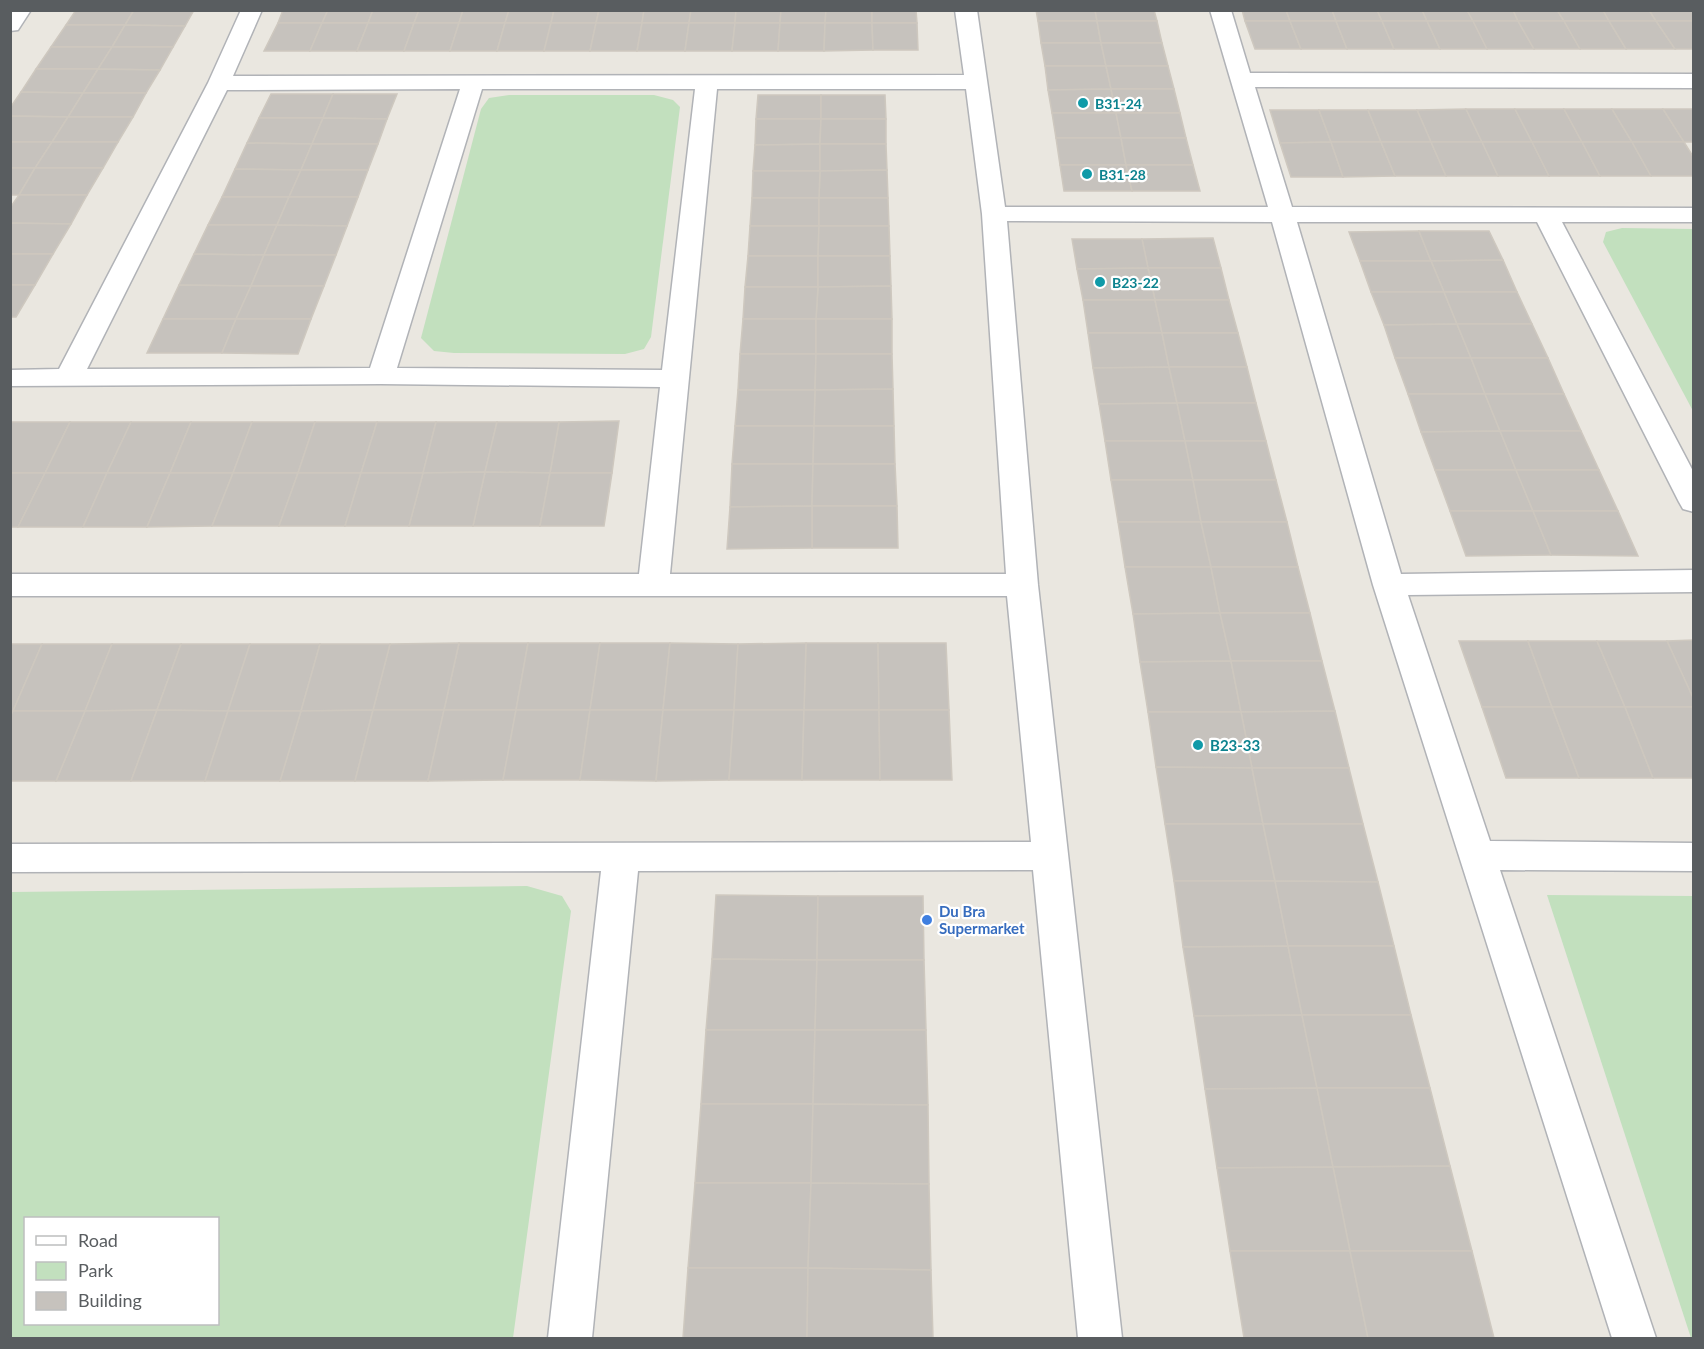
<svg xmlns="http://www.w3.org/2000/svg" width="1704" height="1349" font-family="Lato,sans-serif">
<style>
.green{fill:#c2e0be;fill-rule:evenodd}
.building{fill:#c6c2bd;stroke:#cec8bf;stroke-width:1.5}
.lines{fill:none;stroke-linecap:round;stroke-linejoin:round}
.street-casing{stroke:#b1b3b7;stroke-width:3}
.street{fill:#fff;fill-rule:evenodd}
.culture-dot{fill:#0f9aa8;stroke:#fff;stroke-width:2}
.shop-dot{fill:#3f7fe0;stroke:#fff;stroke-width:2}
.labels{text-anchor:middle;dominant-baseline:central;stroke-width:4.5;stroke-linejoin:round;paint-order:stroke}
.far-culture-label{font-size:14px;font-weight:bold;fill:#0d838f;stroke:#fff;text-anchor:start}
.culture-label{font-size:15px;font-weight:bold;fill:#0d838f;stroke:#fff;text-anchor:start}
.shop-label{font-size:15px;font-weight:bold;fill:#366cbe;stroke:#fff;text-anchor:start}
</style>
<rect width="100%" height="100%" fill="#eae7e0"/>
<g class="green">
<polygon points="509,95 654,95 673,100 680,107 651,337 644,349 625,354 454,353 434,351 421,338 481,109 489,98"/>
<polygon points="1622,228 1693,229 1693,411 1603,242 1606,232"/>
<path d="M527,886L562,896L571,911L513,1338H11V892ZM26,1218H218V1324H26Z"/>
<polygon points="1547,895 1693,896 1693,1338 1691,1338"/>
</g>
<g class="building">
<polygon points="76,10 134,10 125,25 66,25"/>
<polygon points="134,10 194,10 185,26 125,25"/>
<polygon points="283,10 328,10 322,23 278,23"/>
<polygon points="328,10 373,10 368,23 322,23"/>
<polygon points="373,10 419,10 414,23 368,23"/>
<polygon points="419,10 463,10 459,23 414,23"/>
<polygon points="463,10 509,10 505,23 459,23"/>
<polygon points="509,10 554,10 551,23 505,23"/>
<polygon points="554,10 599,10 596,23 551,23"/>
<polygon points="599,10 644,10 642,23 596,23"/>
<polygon points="644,10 691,10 689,23 642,23"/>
<polygon points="691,10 736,10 735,23 689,23"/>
<polygon points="736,10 781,10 780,23 735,23"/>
<polygon points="781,10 826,10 825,23 780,23"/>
<polygon points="826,10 872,10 872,23 825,23"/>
<polygon points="872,10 916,10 917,23 872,23"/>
<polygon points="1036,10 1095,10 1097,21 1038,21"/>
<polygon points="1095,10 1154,10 1157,21 1097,21"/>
<polygon points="1242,10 1286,10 1290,21 1245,21"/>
<polygon points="1286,10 1332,10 1336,21 1290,21"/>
<polygon points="1332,10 1377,10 1382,21 1336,21"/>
<polygon points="1377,10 1422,10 1427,21 1382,21"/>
<polygon points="1422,10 1467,10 1473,21 1427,21"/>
<polygon points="1467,10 1513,10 1518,21 1473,21"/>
<polygon points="1513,10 1557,10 1564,21 1518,21"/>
<polygon points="1557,10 1603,10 1609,21 1564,21"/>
<polygon points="1603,10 1649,10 1656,21 1609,21"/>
<polygon points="1649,10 1694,10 1694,21 1656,21"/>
<polygon points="1038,21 1097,21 1101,43 1041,43"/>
<polygon points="1097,21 1157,21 1162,43 1101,43"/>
<polygon points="1245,21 1290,21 1301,49 1255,49"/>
<polygon points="1290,21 1336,21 1347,49 1301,49"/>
<polygon points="1336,21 1382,21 1394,49 1347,49"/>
<polygon points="1382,21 1427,21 1440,49 1394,49"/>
<polygon points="1427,21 1473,21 1487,49 1440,49"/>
<polygon points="1473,21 1518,21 1534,49 1487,49"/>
<polygon points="1518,21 1564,21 1580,49 1534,49"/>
<polygon points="1564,21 1609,21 1626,49 1580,49"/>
<polygon points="1609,21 1656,21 1675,49 1626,49"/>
<polygon points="1656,21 1694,21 1694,49 1675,49"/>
<polygon points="278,23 322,23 310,51 264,51"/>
<polygon points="322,23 368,23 357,51 310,51"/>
<polygon points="368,23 414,23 404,51 357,51"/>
<polygon points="414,23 459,23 450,51 404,51"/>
<polygon points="459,23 505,23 497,51 450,51"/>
<polygon points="505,23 551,23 544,51 497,51"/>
<polygon points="551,23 596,23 590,51 544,51"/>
<polygon points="596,23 642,23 637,51 590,51"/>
<polygon points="642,23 689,23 685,51 637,51"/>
<polygon points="689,23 735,23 732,51 685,51"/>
<polygon points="735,23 780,23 778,51 732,51"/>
<polygon points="780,23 825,23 824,51 778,51"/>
<polygon points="825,23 872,23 873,50 824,51"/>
<polygon points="872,23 917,23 918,50 873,50"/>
<polygon points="66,25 125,25 112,47 51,47"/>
<polygon points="125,25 185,26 173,47 112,47"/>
<polygon points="1041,43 1101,43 1106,66 1045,66"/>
<polygon points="1101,43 1162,43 1168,66 1106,66"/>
<polygon points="51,47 112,47 98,69 36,69"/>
<polygon points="112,47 173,47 160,70 98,69"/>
<polygon points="1045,66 1106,66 1111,89 1048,90"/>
<polygon points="1106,66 1168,66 1174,89 1111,89"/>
<polygon points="36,69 98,69 83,93 21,92"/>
<polygon points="98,69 160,70 146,93 83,93"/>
<polygon points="1111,89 1116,113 1052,113 1048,90"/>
<polygon points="1111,89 1174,89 1180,113 1116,113"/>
<polygon points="21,92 83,93 68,117 10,116 10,108"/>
<polygon points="83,93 146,93 133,117 68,117"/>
<polygon points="271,94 333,94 323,118 259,118"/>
<polygon points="333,94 397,94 387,119 323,118"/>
<polygon points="758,95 821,95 821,119 756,119"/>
<polygon points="821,95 885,95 886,119 821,119"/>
<polygon points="1466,109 1482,142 1431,142 1417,110"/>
<polygon points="1466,109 1515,109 1532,142 1482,142"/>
<polygon points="1515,109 1564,109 1582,142 1532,142"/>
<polygon points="1564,109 1612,109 1632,142 1582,142"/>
<polygon points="1612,109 1663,109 1684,142 1632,142"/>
<polygon points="1663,109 1694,109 1694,142 1684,142"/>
<polygon points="1270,110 1319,110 1331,142 1280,143"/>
<polygon points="1319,110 1368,110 1381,142 1331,142"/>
<polygon points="1368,110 1417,110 1431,142 1381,142"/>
<polygon points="1052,113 1116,113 1121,138 1056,138"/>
<polygon points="1116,113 1180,113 1186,138 1121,138"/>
<polygon points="10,116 68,117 52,142 10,142"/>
<polygon points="68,117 133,117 118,142 52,142"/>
<polygon points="259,118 323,118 312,144 247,143"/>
<polygon points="323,118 387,119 378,144 312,144"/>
<polygon points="756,119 821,119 820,144 755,145"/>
<polygon points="821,119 886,119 886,144 820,144"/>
<polygon points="1056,138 1121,138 1126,165 1060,165"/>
<polygon points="1121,138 1186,138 1193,165 1126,165"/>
<polygon points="10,142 52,142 35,168 10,168"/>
<polygon points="52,142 118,142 103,168 35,168"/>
<polygon points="1331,142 1343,177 1291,177 1280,143"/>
<polygon points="1331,142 1381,142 1395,176 1343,177"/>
<polygon points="1381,142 1431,142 1446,176 1395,176"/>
<polygon points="1431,142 1482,142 1498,176 1446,176"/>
<polygon points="1482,142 1532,142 1549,176 1498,176"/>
<polygon points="1532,142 1582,142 1600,176 1549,176"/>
<polygon points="1582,142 1632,142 1651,176 1600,176"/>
<polygon points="1632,142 1684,142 1694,158 1694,176 1651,176"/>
<polygon points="247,143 312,144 301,170 235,169"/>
<polygon points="312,144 378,144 368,170 301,170"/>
<polygon points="820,144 820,171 753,171 755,145"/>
<polygon points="820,144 886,144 887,170 820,171"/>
<polygon points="1060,165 1126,165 1132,191 1064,191"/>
<polygon points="1126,165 1193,165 1200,191 1132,191"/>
<polygon points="10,168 35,168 19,195 10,195"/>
<polygon points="35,168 103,168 87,195 19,195"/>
<polygon points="235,169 301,170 289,197 222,197"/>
<polygon points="301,170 368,170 358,197 289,197"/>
<polygon points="887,170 888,198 819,198 820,171"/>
<polygon points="753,171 820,171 819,198 752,198"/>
<polygon points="19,195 87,195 71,224 10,223 10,208"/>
<polygon points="222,197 289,197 277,225 208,225"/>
<polygon points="289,197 358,197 347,226 277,225"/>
<polygon points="752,198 819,198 819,226 750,226"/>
<polygon points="819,198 888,198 889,226 819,226"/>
<polygon points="10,223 71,224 53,254 10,254"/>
<polygon points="208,225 277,225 264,255 194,254"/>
<polygon points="277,225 347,226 336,255 264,255"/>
<polygon points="750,226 819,226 818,256 748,256"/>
<polygon points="819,226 889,226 890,256 818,256"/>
<polygon points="1419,231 1431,261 1360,261 1349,232"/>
<polygon points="1419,231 1489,231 1503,260 1431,261"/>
<polygon points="1213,238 1221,268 1148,268 1142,239"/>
<polygon points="1072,239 1142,239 1148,268 1077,269"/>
<polygon points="10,254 53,254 35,285 10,285"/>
<polygon points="194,254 264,255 251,286 179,285"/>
<polygon points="264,255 336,255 324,286 251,286"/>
<polygon points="748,256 818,256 818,287 745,287"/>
<polygon points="818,256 890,256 891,286 818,287"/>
<polygon points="1503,260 1517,292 1444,292 1431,261"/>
<polygon points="1360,261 1431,261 1444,292 1371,292"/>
<polygon points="1148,268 1221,268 1229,300 1155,300"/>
<polygon points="1148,268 1155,300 1083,300 1077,269"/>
<polygon points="10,285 35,285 16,317 10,317"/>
<polygon points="179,285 251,286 236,319 163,319"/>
<polygon points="251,286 324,286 311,319 236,319"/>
<polygon points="891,286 892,319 816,319 818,287"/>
<polygon points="745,287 818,287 816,319 743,319"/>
<polygon points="1371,292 1444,292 1457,324 1384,325"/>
<polygon points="1444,292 1517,292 1532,324 1457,324"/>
<polygon points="1083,300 1155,300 1162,333 1088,333"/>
<polygon points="1155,300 1229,300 1238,333 1162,333"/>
<polygon points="163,319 236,319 222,353 147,353"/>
<polygon points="236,319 311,319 298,354 222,353"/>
<polygon points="743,319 816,319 816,354 740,354"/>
<rect x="816" y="319" width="76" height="35"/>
<polygon points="1457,324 1471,358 1395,358 1384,325"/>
<polygon points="1457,324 1532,324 1548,358 1471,358"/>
<polygon points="1088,333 1162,333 1169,367 1093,368"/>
<polygon points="1162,333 1238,333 1247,367 1169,367"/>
<polygon points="740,354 816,354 815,390 738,390"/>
<polygon points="816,354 892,354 893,389 815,390"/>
<polygon points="1395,358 1471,358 1485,394 1408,394"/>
<polygon points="1471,358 1548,358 1564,394 1485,394"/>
<polygon points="1169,367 1177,403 1099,404 1093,368"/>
<polygon points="1169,367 1247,367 1256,403 1177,403"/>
<polygon points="893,389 894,426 814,426 815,390"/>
<polygon points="738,390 815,390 814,426 735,426"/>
<polygon points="1408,394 1485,394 1500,431 1421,432"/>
<polygon points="1485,394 1564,394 1581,431 1500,431"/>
<polygon points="1177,403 1185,441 1105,441 1099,404"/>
<polygon points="1177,403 1256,403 1266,441 1185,441"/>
<polygon points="619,421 612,473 550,473 559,422"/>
<polygon points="10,422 70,422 45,473 10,473"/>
<polygon points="70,422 131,422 107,473 45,473"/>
<polygon points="131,422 191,422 170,473 107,473"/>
<polygon points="191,422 252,422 233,473 170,473"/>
<polygon points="252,422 315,422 298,473 233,473"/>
<polygon points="315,422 377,422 361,473 298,473"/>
<polygon points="377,422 436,422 423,473 361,473"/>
<polygon points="436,422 497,422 485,472 423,473"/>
<polygon points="497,422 559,422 550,473 485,472"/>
<polygon points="735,426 814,426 813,464 732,464"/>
<polygon points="814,426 894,426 895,464 813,464"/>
<polygon points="1500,431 1516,470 1435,470 1421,432"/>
<polygon points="1500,431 1581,431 1599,470 1516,470"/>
<polygon points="1105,441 1185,441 1193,480 1111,480"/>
<polygon points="1185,441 1266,441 1276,480 1193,480"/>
<polygon points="732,464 813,464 812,506 730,507"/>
<polygon points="813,464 895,464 897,506 812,506"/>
<polygon points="1435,470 1516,470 1533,511 1450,511"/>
<polygon points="1516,470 1599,470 1618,511 1533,511"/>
<polygon points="485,472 550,473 540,526 473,526"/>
<polygon points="485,472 473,526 409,526 423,473"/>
<polygon points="10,473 45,473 18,527 10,527"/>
<polygon points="45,473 107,473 83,527 18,527"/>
<polygon points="107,473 170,473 147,527 83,527"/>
<polygon points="170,473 233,473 212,526 147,527"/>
<polygon points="233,473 298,473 279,526 212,526"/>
<polygon points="298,473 361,473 345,526 279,526"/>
<polygon points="361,473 423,473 409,526 345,526"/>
<polygon points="550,473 612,473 604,526 540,526"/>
<polygon points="1111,480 1193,480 1201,522 1118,522"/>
<polygon points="1193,480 1276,480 1287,522 1201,522"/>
<polygon points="812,506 897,506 898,548 812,548"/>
<polygon points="812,506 812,548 727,549 730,507"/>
<polygon points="1450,511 1533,511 1551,555 1466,556"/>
<polygon points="1533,511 1618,511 1638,556 1551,555"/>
<polygon points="1118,522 1201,522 1211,567 1125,567"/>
<polygon points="1201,522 1287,522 1298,567 1211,567"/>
<polygon points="1125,567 1211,567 1220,613 1133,614"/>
<polygon points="1211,567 1298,567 1310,613 1220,613"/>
<polygon points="1220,613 1231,661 1140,662 1133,614"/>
<polygon points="1220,613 1310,613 1322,661 1231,661"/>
<polygon points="1694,640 1694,700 1667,641"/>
<polygon points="1459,641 1528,641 1552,707 1482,707"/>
<polygon points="1528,641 1597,641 1625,707 1552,707"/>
<polygon points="1597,641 1667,641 1694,700 1694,707 1625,707"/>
<polygon points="459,643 528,643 516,710 444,710"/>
<polygon points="459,643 444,710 373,710 390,644"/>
<polygon points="528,643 600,643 590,710 516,710"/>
<polygon points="600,643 670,643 663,710 590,710"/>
<polygon points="670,643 738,644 734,710 663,710"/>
<polygon points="806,643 878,643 879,710 804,710"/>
<polygon points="806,643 804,710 734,710 738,644"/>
<polygon points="878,643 946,643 949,710 879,710"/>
<polygon points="10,644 42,644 13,711 10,711"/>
<polygon points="42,644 112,644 85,711 13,711"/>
<polygon points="112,644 181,644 157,710 85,711"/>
<polygon points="181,644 250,644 228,711 157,710"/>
<polygon points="250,644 320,644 301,711 228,711"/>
<polygon points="320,644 390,644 373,710 301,711"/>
<polygon points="1231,661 1241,712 1148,712 1140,662"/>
<polygon points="1231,661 1322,661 1335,711 1241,712"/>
<polygon points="1482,707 1552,707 1579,778 1506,778"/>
<polygon points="1552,707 1625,707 1653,778 1579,778"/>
<polygon points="1625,707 1694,707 1694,778 1653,778"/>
<polygon points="157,710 131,781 56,781 85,711"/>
<polygon points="157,710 228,711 205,781 131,781"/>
<polygon points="373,710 355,781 280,781 301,711"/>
<polygon points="373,710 444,710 428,781 355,781"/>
<polygon points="444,710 516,710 503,780 428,781"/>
<polygon points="516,710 590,710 580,780 503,780"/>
<polygon points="590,710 663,710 656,781 580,780"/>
<polygon points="663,710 734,710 729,780 656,781"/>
<polygon points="734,710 804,710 802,780 729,780"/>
<polygon points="804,710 879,710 880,780 802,780"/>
<polygon points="879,710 949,710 952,780 880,780"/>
<polygon points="13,711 85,711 56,781 10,781 10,716"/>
<polygon points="228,711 301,711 280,781 205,781"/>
<polygon points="1335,711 1349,768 1252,768 1241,712"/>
<polygon points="1148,712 1241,712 1252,768 1156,767"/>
<polygon points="1156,767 1252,768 1263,824 1165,824"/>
<polygon points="1252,768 1349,768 1363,824 1263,824"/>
<polygon points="1165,824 1263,824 1275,881 1174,881"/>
<polygon points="1263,824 1363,824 1378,882 1275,881"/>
<polygon points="1174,881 1275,881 1288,946 1183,947"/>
<polygon points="1275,881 1378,882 1394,946 1288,946"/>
<polygon points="716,895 818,896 817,960 712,959"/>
<polygon points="818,896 923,896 924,960 817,960"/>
<polygon points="1288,946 1302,1015 1194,1016 1183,947"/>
<polygon points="1288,946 1394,946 1411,1015 1302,1015"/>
<polygon points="712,959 817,960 815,1030 706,1030"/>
<polygon points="817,960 924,960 926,1030 815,1030"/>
<polygon points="1302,1015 1317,1088 1205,1089 1194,1016"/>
<polygon points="1302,1015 1411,1015 1430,1088 1317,1088"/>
<polygon points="706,1030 815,1030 813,1104 701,1104"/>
<polygon points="815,1030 926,1030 928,1105 813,1104"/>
<polygon points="1317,1088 1333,1167 1217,1168 1205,1089"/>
<polygon points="1317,1088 1430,1088 1450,1166 1333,1167"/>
<polygon points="701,1104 813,1104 811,1183 695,1183"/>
<polygon points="813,1104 928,1105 929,1184 811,1183"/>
<polygon points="1450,1166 1472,1251 1350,1251 1333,1167"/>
<polygon points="1333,1167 1350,1251 1230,1251 1217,1168"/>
<polygon points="695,1183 811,1183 808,1268 688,1268"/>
<polygon points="811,1183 929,1184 931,1270 808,1268"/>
<polygon points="1230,1251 1350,1251 1368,1338 1244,1338"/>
<polygon points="1350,1251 1472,1251 1494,1338 1368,1338"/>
<polygon points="688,1268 808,1268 807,1338 683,1338"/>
<polygon points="808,1268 931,1270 933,1338 807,1338"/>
</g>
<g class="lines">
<defs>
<g id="street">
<polygon points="10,10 31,10 18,30 10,31"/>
<path d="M241,10H262L233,76L964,75L955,10H977L1005,207H1268L1210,10H1231L1250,73L1694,74V88L1255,87L1292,207L1694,208V222H1562L1694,473V512L1683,509L1679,502L1537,222H1297L1401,574L1694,570V592L1408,595L1490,841L1694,843V871L1500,870L1656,1338H1612L1373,585L1272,222L1007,221L1038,585L1122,1338H1078L1033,870L638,871L592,1338H548L601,871L10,872V844L1031,842L1007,596H10V574H639L660,387L381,384L10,386V370L59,369L208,83ZM460,89L370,368L87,369L227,90ZM482,89H695L662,370L397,368ZM717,89H966L982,214L1006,574H670Z"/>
</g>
</defs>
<use href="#street" class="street-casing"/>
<use href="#street" class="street"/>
</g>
<g class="culture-dot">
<circle cx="1083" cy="103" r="6"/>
<circle cx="1087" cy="174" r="6"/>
<circle cx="1100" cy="282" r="6"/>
<circle cx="1198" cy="745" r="6"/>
</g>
<circle class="shop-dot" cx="927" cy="920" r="6"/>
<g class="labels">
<g class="far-culture-label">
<text x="1095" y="103">B31-24</text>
<text x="1099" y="174">B31-28</text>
<text x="1112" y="282">B23-22</text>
</g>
<g class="culture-label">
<text x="1210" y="745">B23-33</text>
</g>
<g class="shop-label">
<text x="939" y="911">Du Bra<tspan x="939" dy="17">Supermarket</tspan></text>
</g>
</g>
<rect width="1704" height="1349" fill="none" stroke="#595d60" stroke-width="24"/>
<rect x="24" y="1217" width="195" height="108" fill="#ffffff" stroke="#bdbebf" stroke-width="1.5"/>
<rect x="36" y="1236" width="30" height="9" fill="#ffffff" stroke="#bdbebf" stroke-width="1.5"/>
<text x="78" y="1247" font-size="18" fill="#595d60">Road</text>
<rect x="36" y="1262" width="30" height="18" fill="#c2e0be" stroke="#bdbebf" stroke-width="1.5"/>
<text x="78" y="1277" font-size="18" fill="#595d60">Park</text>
<rect x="36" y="1292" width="30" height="18" fill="#c6c2bd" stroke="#bdbebf" stroke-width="1.5"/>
<text x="78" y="1307" font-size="18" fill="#595d60">Building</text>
</svg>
